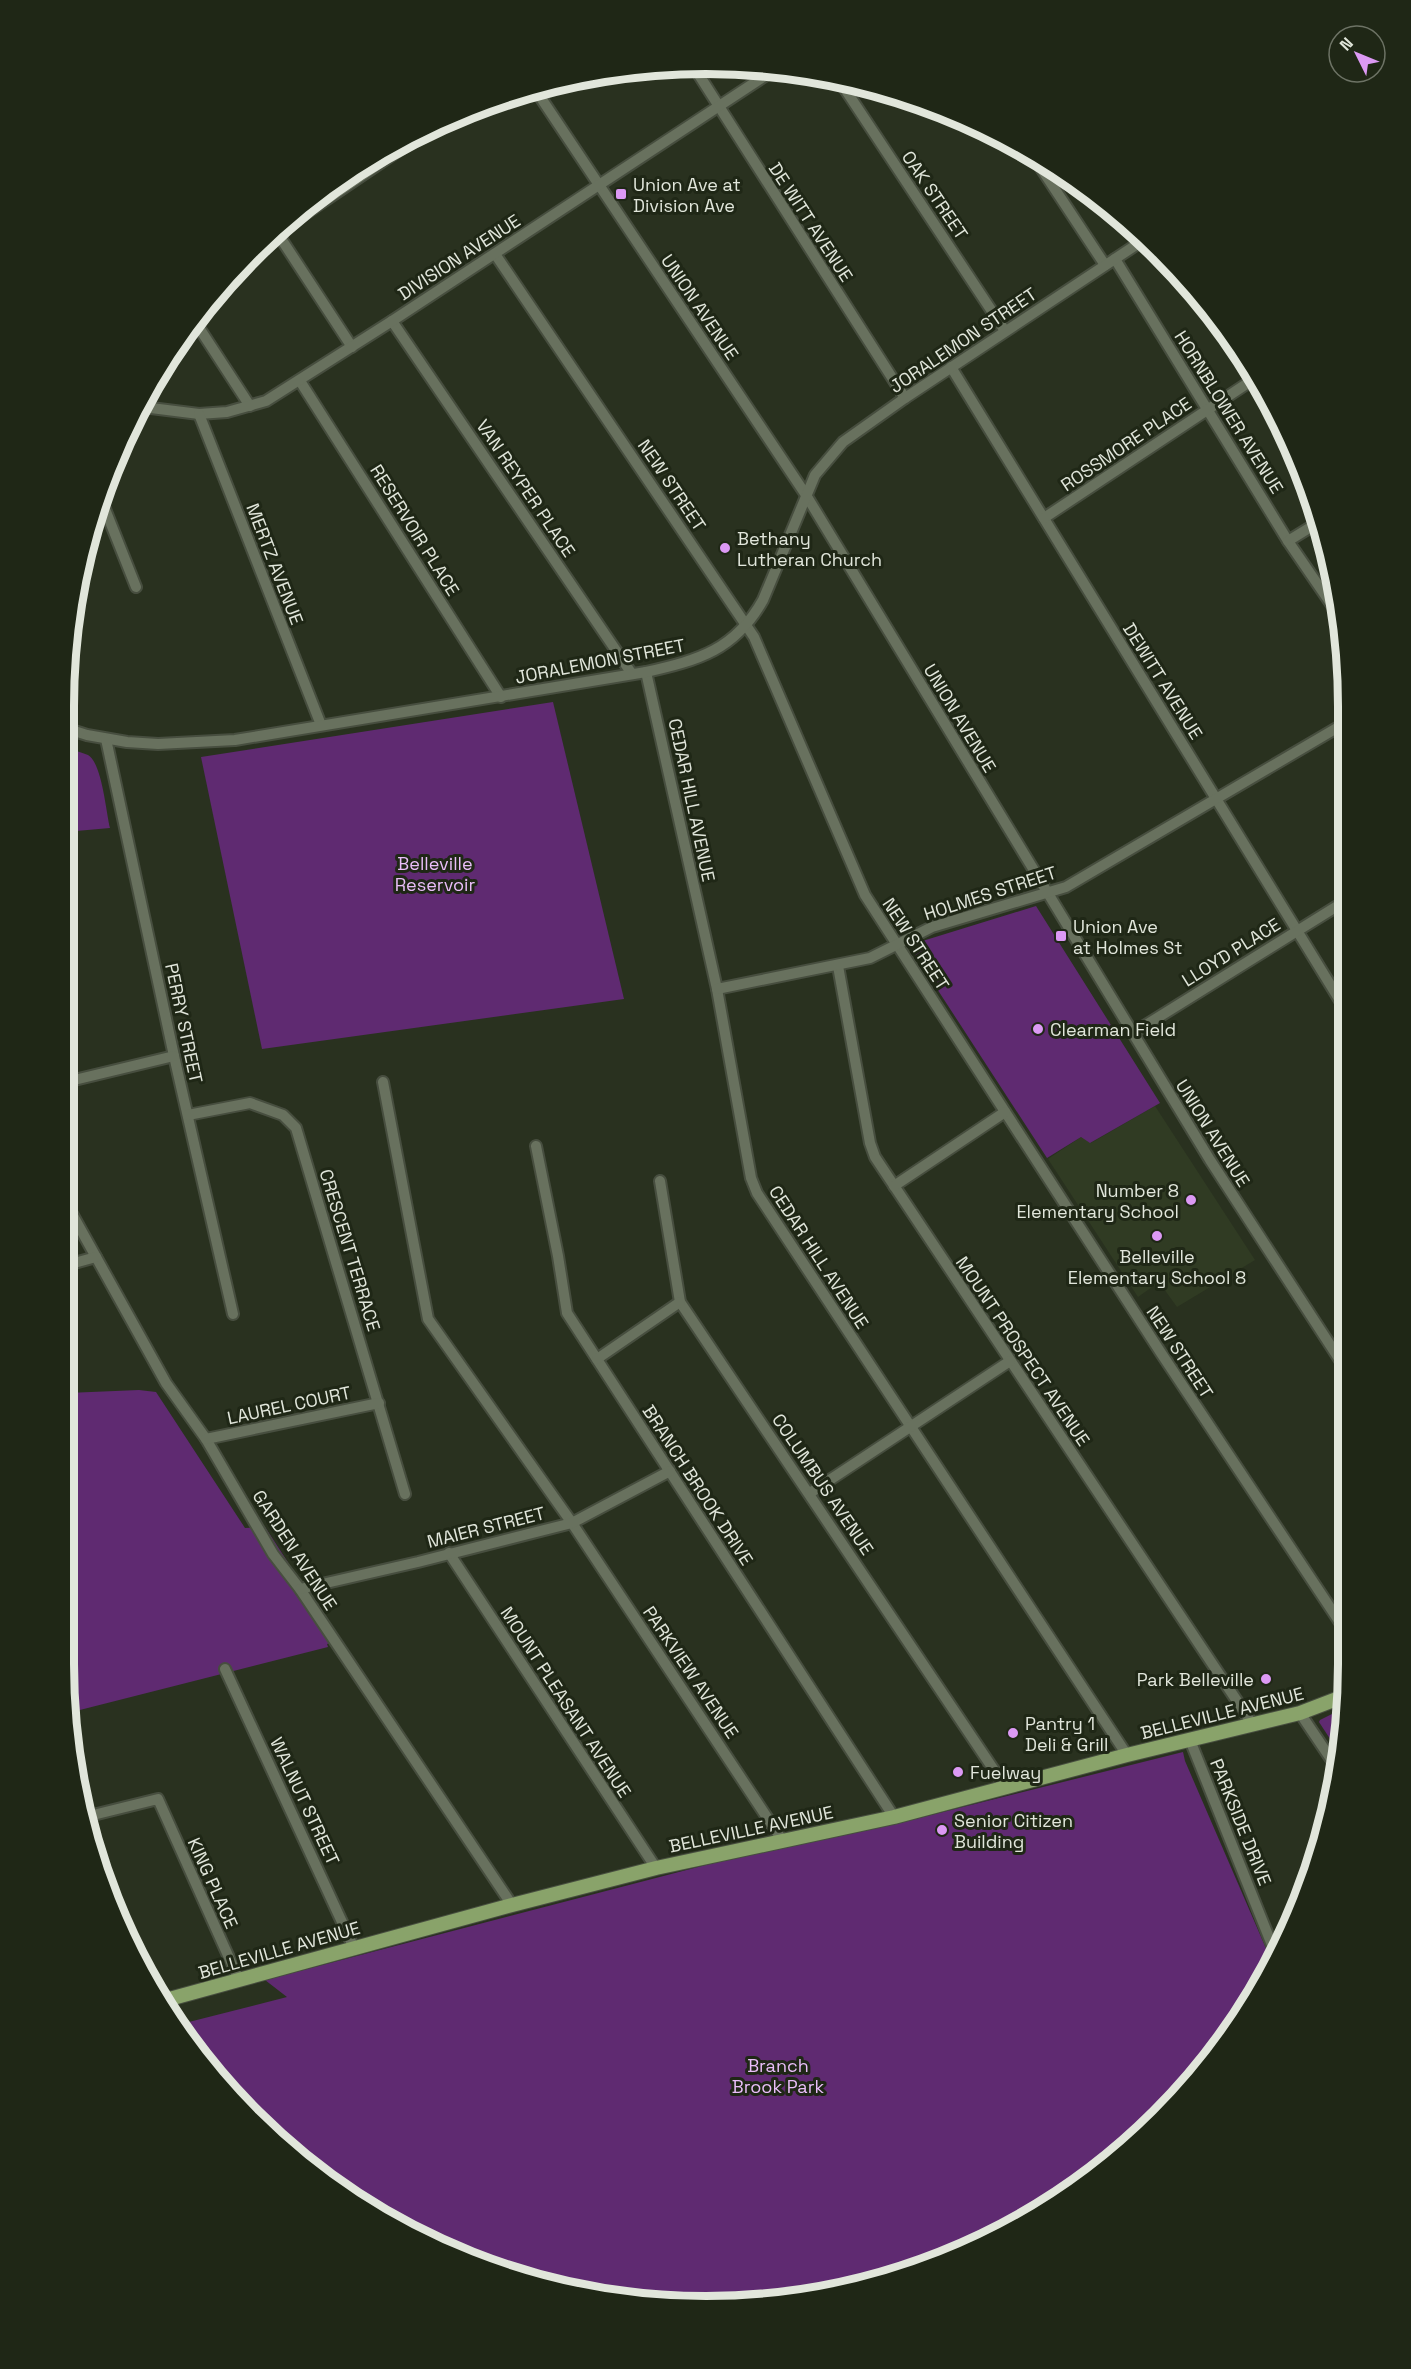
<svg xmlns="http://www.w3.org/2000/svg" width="1411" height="2369" font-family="'Space Grotesk',sans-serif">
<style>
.built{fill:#303b23}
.green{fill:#5f2a71}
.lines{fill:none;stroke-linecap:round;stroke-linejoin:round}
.minor-casing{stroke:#474e3f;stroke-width:14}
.major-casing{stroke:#474e3f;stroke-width:16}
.minor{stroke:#68715e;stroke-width:10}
.major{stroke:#89a36a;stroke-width:14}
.poi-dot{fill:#dc99f4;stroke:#1f2716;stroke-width:2}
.labels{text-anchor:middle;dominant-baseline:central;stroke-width:6;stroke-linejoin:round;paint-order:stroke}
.poi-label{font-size:18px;fill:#e1e6db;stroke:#1f2716;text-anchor:start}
.street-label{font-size:18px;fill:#e1e6db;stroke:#1f2716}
.park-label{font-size:18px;fill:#eabefa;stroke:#1f2716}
.rim{fill:none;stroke:#e1e6db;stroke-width:8}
</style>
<rect width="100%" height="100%" fill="#29311f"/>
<polygon class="built" points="1155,1106 1255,1260 1177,1307 1159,1282 1138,1297 1048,1159 1081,1137 1091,1143"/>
<g class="green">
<polygon points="553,702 624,999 262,1049 201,757"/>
<path d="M65,747C72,750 81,752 88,755C102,763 106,812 110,828L65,832Z"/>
<polygon points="1036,906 1160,1103 1090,1143 1081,1137 1047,1158 915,955 914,949 916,943"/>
<polygon points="139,1390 156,1392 245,1528 265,1527 339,1641 327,1644 328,1647 68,1713 67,1393"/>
<polygon points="1346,1707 1338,1751 1319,1722 1320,1720"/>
<polygon points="1183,1752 1185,1761 1268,1953 1268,1964 1240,2021 1160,2118 1096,2173 990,2240 912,2272 790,2300 705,2306 580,2294 499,2272 421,2240 315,2173 196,2054 177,2025 287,1997 265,1980 725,1860 919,1818"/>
</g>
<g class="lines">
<defs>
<g id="minor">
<polyline points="692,64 905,398"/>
<polyline points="837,77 1005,331"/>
<polyline points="535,89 806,495 1210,1160 1347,1371"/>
<polyline points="1033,156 1105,265"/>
<polyline points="276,231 352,347"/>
<polyline points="277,233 441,122"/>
<polyline points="495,254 754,637 865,895 1161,1353 1347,1633"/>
<polyline points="1115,259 1288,541 1336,611"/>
<polyline points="194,320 250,406"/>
<polyline points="392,321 632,674"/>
<polyline points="951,367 1347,1012"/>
<polyline points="300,381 501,697"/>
<polyline points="143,407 199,414 227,412 266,401 392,321 774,70"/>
<polyline points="199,414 321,725"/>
<polyline points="99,494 136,587"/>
<polyline points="1044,518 1257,377"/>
<polyline points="1288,541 1319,522"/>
<polyline points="646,672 717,989 751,1178 757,1193 1127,1755"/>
<path d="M65,728L87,735L127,742L158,744L235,740L646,672C699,660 735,650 763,600L815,475L843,442L905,398L1142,241"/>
<polyline points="106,739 174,1056 233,1314"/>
<polyline points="838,966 870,1143 875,1157 1253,1725"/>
<polyline points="717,989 870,958 932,927 1066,887 1347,722"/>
<polyline points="1133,1033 1347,900"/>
<polyline points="66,1082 174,1056"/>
<polyline points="383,1082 428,1319 572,1523 782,1840"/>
<polyline points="188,1115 250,1103 283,1115 296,1128 405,1494"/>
<polyline points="536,1146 558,1256 567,1313 894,1817"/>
<polyline points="660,1181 680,1302 1006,1788"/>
<polyline points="894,1186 1005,1112"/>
<polyline points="66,1203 166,1383 206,1439 273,1554 300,1589 512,1905"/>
<polyline points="67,1265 96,1257"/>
<polyline points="597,1359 680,1302"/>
<polyline points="206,1439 379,1403"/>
<polyline points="810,1493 1010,1361"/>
<polyline points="449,1553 656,1868"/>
<polyline points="300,1589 418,1562 572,1523 670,1471"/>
<polyline points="225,1669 354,1948"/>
<polyline points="1300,1713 1335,1765"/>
<polyline points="1190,1740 1274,1950"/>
<polyline points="85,1817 158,1799 239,1980"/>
</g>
<polyline id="major" points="162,2001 512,1905 656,1868 894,1817 1127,1755 1300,1713 1347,1695"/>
</defs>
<use href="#minor" class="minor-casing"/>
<use href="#major" class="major-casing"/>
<use href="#minor" class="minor"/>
<use href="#major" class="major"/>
</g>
<g class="poi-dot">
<rect x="615" y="188" width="12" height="12" rx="3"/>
<circle cx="725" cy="548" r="6"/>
<rect x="1055" y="930" width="12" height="12" rx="3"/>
<circle cx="1038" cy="1029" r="6"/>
<circle cx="1191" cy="1200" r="6"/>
<circle cx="1157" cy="1236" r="6"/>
<circle cx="1266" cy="1679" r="6"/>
<circle cx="1013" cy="1733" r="6"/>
<circle cx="958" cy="1772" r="6"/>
<circle cx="942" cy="1830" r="6"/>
</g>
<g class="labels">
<g class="poi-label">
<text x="633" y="184">Union Ave at<tspan x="633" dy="21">Division Ave</tspan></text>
<text x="737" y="538">Bethany<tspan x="737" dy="21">Lutheran Church</tspan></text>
<text x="1073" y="926">Union Ave<tspan x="1073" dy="21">at Holmes St</tspan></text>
<text x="1050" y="1029">Clearman Field</text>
<text x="1179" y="1190" text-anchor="end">Number 8<tspan x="1179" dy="21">Elementary School</tspan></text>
<text x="1157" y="1256" text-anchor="middle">Belleville<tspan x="1157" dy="21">Elementary School 8</tspan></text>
<text x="1254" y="1679" text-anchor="end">Park Belleville</text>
<text x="1025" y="1723">Pantry 1<tspan x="1025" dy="21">Deli &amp; Grill</tspan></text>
<text x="970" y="1772">Fuelway</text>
<text x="954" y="1820">Senior Citizen<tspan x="954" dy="21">Building</tspan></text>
</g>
<g class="street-label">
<text transform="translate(935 195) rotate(56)">OAK STREET</text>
<text transform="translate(811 222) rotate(57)">DE WITT AVENUE</text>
<text transform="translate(459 257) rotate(-33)">DIVISION AVENUE</text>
<text transform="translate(700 307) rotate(56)">UNION AVENUE</text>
<text transform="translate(963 340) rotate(-34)">JORALEMON STREET</text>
<text transform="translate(1229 412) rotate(58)">HORNBLOWER AVENUE</text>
<text transform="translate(1126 444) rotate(-34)">ROSSMORE PLACE</text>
<text transform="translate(672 485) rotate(56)">NEW STREET</text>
<text transform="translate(526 488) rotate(56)">VAN REYPER PLACE</text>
<text transform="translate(415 530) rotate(58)">RESERVOIR PLACE</text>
<text transform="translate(275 564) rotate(69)">MERTZ AVENUE</text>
<text transform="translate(600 661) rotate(-11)">JORALEMON STREET</text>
<text transform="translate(1163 681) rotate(58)">DEWITT AVENUE</text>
<text transform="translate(960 718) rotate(59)">UNION AVENUE</text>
<text transform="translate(692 800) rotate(78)">CEDAR HILL AVENUE</text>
<text transform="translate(990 893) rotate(-18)">HOLMES STREET</text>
<text transform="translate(916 944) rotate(57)">NEW STREET</text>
<text transform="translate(1231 952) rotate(-32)">LLOYD PLACE</text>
<text transform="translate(184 1023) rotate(78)">PERRY STREET</text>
<text transform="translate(1213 1133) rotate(58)">UNION AVENUE</text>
<text transform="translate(350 1250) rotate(73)">CRESCENT TERRACE</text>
<text transform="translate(819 1257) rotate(57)">CEDAR HILL AVENUE</text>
<text transform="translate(1023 1351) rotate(56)">MOUNT PROSPECT AVENUE</text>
<text transform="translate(1180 1352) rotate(57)">NEW STREET</text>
<text transform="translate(289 1405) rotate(-12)">LAUREL COURT</text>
<text transform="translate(823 1484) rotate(56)">COLUMBUS AVENUE</text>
<text transform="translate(698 1485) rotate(57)">BRANCH BROOK DRIVE</text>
<text transform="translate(486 1527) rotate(-14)">MAIER STREET</text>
<text transform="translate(295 1550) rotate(57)">GARDEN AVENUE</text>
<text transform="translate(691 1672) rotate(56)">PARKVIEW AVENUE</text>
<text transform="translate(566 1702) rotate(57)">MOUNT PLEASANT AVENUE</text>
<text transform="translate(1222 1713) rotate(-14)">BELLEVILLE AVENUE</text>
<text transform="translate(305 1801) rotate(65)">WALNUT STREET</text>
<text transform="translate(1241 1822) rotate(68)">PARKSIDE DRIVE</text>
<text transform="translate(751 1829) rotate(-12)">BELLEVILLE AVENUE</text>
<text transform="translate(213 1883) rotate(66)">KING PLACE</text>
<text transform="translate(279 1950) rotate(-16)">BELLEVILLE AVENUE</text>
</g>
<g class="park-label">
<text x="435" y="863">Belleville<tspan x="435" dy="21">Reservoir</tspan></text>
<text x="778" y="2065">Branch<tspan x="778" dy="21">Brook Park</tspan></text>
</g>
</g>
<path d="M0 0H1411V2369H0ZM706 74H706A632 632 0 0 1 1338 706V1664A632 632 0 0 1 706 2296H706A632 632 0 0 1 74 1664V706A632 632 0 0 1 706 74Z" fill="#1f2716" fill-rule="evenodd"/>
<path class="rim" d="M706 74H706A632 632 0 0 1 1338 706V1664A632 632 0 0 1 706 2296H706A632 632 0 0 1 74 1664V706A632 632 0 0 1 706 74Z"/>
<g transform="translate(1357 54) rotate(313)"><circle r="28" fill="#1f2716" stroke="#6d7365" stroke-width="1.5"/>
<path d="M0-4.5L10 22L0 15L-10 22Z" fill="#dc99f4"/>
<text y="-9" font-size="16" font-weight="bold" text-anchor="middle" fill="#e1e6db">N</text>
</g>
</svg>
